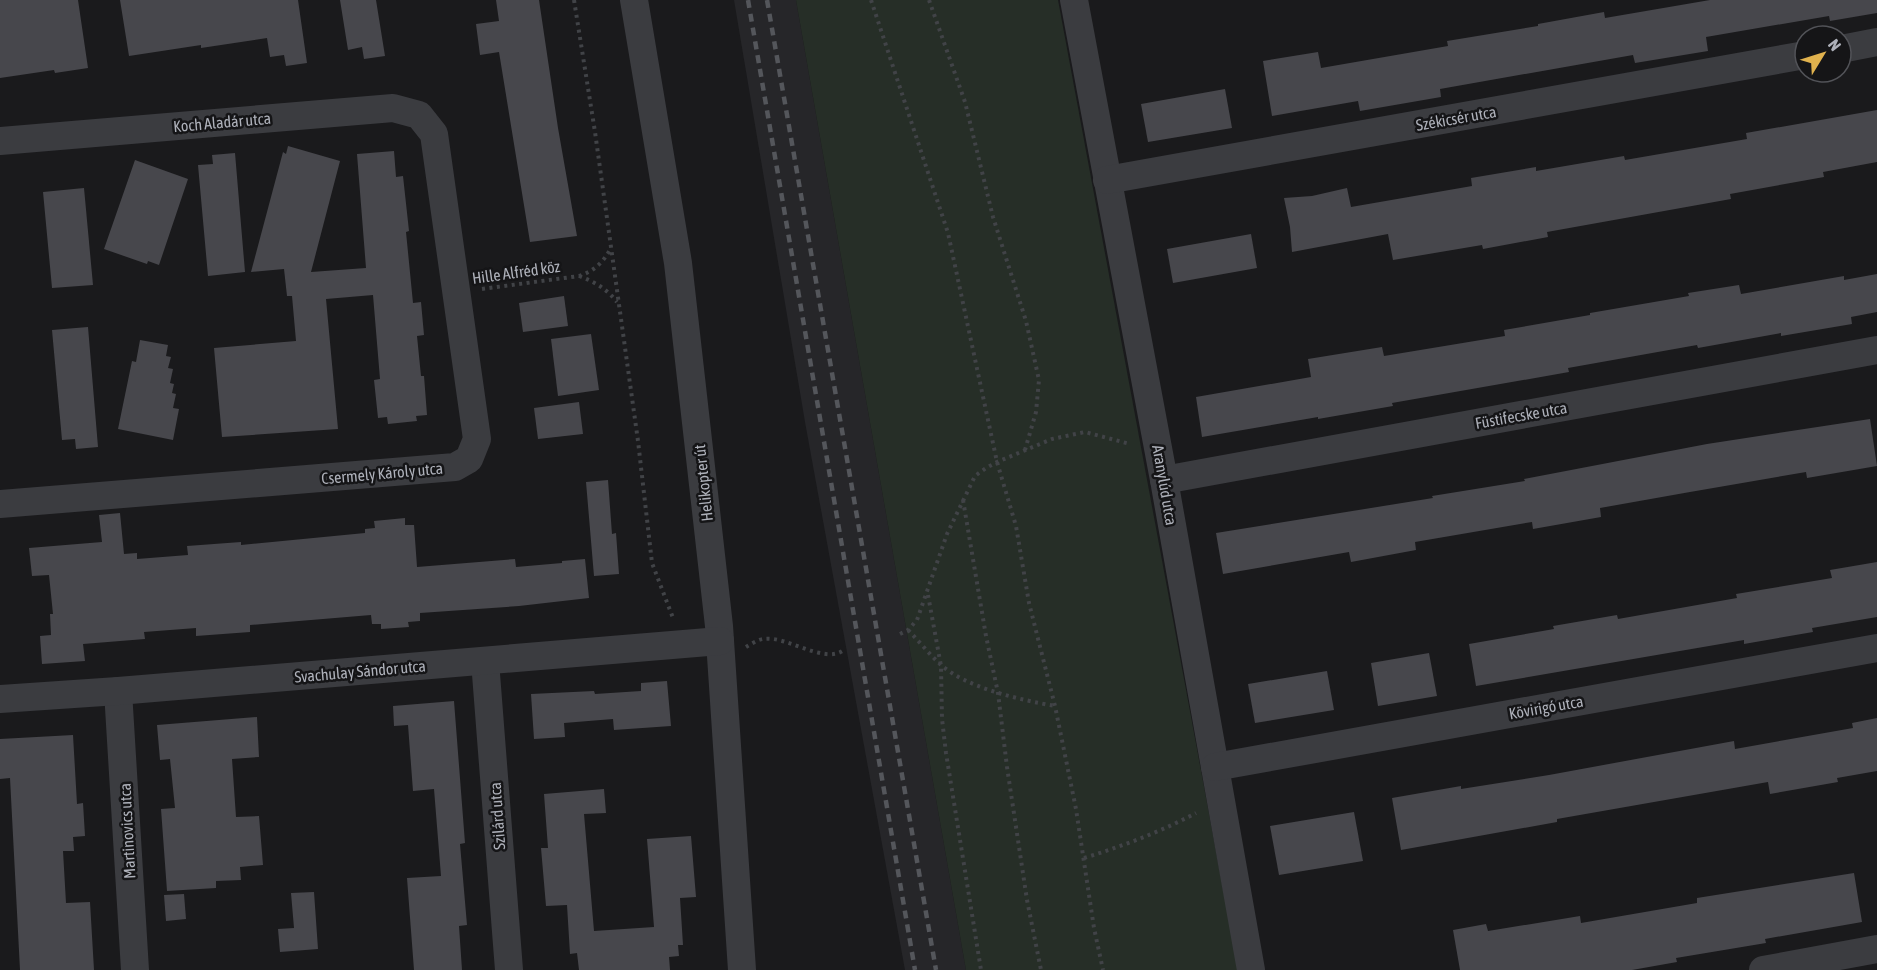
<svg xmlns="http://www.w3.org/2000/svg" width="1877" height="970" font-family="'Asap Condensed',sans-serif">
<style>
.built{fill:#262629}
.green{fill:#262e27}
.building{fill:#47474c}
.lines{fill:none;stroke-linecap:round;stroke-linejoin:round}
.path{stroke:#414347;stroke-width:4;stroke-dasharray:3 4.5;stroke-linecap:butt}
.minor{stroke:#3b3c40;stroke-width:28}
.rail{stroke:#54565b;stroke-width:4.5;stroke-dasharray:8 6;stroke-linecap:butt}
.labels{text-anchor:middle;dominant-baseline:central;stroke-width:5;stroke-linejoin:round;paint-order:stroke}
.street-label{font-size:16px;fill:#aeb1ba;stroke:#151517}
</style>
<rect width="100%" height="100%" fill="#1a1a1c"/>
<polygon class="built" points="734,0 796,0 966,970 905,970 805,422"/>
<polygon class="green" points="796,0 1058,0 1238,970 966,970"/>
<g class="building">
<polygon points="0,0 78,0 88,68 55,73 54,70 0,78"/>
<polygon points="120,0 298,0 307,63 286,66 284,55 270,57 267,38 201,48 201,45 129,56"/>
<polygon points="340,0 376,0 385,56 364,59 362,47 348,50"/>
<polygon points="496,0 539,0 558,128 577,236 530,242 499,52 480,55 476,24 499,21"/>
<polygon points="1710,0 1877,0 1877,13 1830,21 1829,16 1706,37 1708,51 1635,63 1633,55 1440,89 1441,97 1360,111 1358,101 1272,116 1263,61 1318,52 1321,68 1448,46 1447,41 1538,26 1538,24 1604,12 1605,18"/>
<polygon points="1225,89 1232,128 1148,142 1141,104"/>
<polygon points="1877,110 1877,162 1823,172 1824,177 1730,194 1731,199 1547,232 1548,237 1483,249 1482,245 1393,260 1388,234 1292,252 1290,227 1284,198 1312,196 1347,188 1351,207 1472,186 1471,178 1536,167 1536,171 1624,156 1625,160 1747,139 1746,133"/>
<polygon points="288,146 340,161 311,272 366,268 357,154 394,151 396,177 403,176 409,231 406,232 413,303 421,302 424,335 417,336 421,376 424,376 427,415 416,416 417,421 388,424 387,417 378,418 374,380 380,379 373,295 326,299 338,429 222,437 214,348 296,341 292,296 287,296 284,269 251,272 283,152 286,154"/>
<polygon points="235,153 245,272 208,276 198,165 213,164 212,155"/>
<polygon points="135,160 188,179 159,265 148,261 147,264 104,249"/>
<polygon points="84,188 93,285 52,288 43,192"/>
<polygon points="1251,234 1257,268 1173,283 1167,249"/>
<polygon points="1877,274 1877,312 1851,317 1852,324 1781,336 1781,333 1698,348 1697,345 1568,368 1569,372 1392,403 1393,406 1318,419 1318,417 1202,437 1196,397 1311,377 1308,359 1382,347 1384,356 1505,336 1504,330 1590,315 1590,313 1689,296 1688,293 1739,285 1741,294 1844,276 1844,280"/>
<polygon points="564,296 568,326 523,332 519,303"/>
<polygon points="88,327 98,447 76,449 75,439 62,440 52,330"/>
<polygon points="591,334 599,390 558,396 551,339"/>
<polygon points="140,340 168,345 166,356 171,357 168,368 173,369 170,383 174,384 172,393 176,394 173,408 179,409 173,440 118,429 132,361 136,362"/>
<polygon points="579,402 583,434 538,439 534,408"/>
<polygon points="1870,419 1877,466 1807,478 1806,472 1690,492 1600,508 1601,517 1533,529 1532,522 1415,542 1416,550 1351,562 1349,552 1223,574 1216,533 1433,498 1432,496 1525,481 1524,479 1707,444"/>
<polygon points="608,480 612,534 616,533 619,574 594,576 586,482"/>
<polygon points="120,513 124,554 137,553 137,559 188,555 187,546 241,542 241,545 365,533 365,529 375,528 374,521 405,518 405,525 414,525 417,567 515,559 516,567 562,563 562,561 585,559 589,598 519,606 420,613 420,621 408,622 409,627 381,629 381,624 372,624 371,615 250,625 250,632 196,636 196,628 144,632 145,639 83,644 85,661 42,664 40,636 51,635 50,614 53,614 49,575 32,576 29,548 102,542 99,515"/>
<polygon points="1877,562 1877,617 1812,628 1813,632 1744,644 1744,640 1476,686 1469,644 1554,629 1553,626 1617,615 1618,619 1737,598 1736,594 1832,578 1830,570"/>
<polygon points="1429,653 1437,696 1378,706 1371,663"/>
<polygon points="1327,671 1334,710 1255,723 1248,684"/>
<polygon points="667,681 671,726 614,730 613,719 564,723 565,737 534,739 531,694 594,691 595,694 641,691 641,683"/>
<polygon points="454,701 465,843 460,844 467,925 459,926 462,970 414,970 407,878 441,876 434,789 413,791 408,725 394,726 393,706"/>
<polygon points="257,717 259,757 232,759 236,817 259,816 263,865 240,867 241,880 216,881 216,888 167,891 161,809 175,808 170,759 160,760 157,725"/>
<polygon points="1877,718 1877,771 1837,778 1838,782 1770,794 1768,782 1557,819 1557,822 1401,850 1392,798 1461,786 1461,789 1549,775 1734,741 1735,749 1853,728 1852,723"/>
<polygon points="73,735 77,804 83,803 85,836 73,837 74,851 63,851 66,903 90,902 94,970 20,970 10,778 0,779 0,739"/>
<polygon points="604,789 606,813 584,814 594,931 654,927 647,839 691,836 696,897 680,898 683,945 678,945 679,956 669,957 670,970 579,970 577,953 570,954 567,905 546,906 541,848 548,848 544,794"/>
<polygon points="1354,812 1363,861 1279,875 1270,826"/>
<polygon points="1854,873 1862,922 1765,939 1766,943 1676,958 1677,962 1632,970 1460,970 1453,930 1486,924 1488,931 1580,916 1581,923 1697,903 1697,898"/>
<polygon points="314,892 318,949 280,952 278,929 294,928 291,893"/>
<polygon points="184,894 186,919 166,921 164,895"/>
</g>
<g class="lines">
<g class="path">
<polyline points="574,0 595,132 638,441 652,563 673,618"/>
<polyline points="871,0 948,233 997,462 1016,526 1029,603 1055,706 1076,809 1094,928 1103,970"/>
<polyline points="929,0 965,102 993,217 1026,321 1039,380 1036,412 1025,450"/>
<path d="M579,276C595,282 607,289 617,302"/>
<path d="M482,289L579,276C594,271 603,263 611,248"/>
<polyline points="963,500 986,636 998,693 1007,767 1027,900 1041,970"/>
<polyline points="928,595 941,666 942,719 946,753 981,970"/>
<path d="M908,630C919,641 929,654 940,664C966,688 1021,700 1055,706"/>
<polyline points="900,634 908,630 917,620 947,534 975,476 986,468 997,462 1052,439 1085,432 1130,444"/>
<path d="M746,647C751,644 757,640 763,639C787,635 824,665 844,650"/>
<path d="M1084,858C1123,846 1160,832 1196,813"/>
</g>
<g class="minor">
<polyline points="634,0 678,263 719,626 742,970"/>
<polyline points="1074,0 1164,480 1251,970"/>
<polyline points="1841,49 1877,42"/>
<polyline points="0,141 393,108 419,115 434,134 477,439 469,459 455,467 0,504"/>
<polyline points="1107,180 1805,55"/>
<polyline points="1164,480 1877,350"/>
<polyline points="485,661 509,970"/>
<polyline points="118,691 135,970"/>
<polyline points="0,699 118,691 720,641"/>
<polyline points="1215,767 1877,648"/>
<polyline points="1763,970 1877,949"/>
</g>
<g class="rail">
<polyline points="748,0 915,970"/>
<polyline points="767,0 936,970"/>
</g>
</g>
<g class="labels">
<g class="street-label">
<text transform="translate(1456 118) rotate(-10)">Székicsér utca</text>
<text transform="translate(222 122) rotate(-5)">Koch Aladár utca</text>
<text transform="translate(516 272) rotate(-8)">Hille Alfréd köz</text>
<text transform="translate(1521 415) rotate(-10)">Füstifecske utca</text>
<text transform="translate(382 473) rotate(-5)">Csermely Károly utca</text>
<text transform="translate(703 483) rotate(-96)">Helikopter út</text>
<text transform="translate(1165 485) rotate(80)">Aranylúd utca</text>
<text transform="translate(360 671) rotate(-5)">Svachulay Sándor utca</text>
<text transform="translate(1546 707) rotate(-10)">Kövirigó utca</text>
<text transform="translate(497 816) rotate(-94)">Szilárd utca</text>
<text transform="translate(127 831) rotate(-93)">Martinovics utca</text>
</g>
</g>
<g transform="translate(1823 54) rotate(52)"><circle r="28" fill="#151517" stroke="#525358" stroke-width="1.5"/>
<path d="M0-4.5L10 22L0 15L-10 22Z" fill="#e0b24e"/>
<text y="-9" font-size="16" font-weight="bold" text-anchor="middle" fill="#aeb1ba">N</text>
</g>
</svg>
